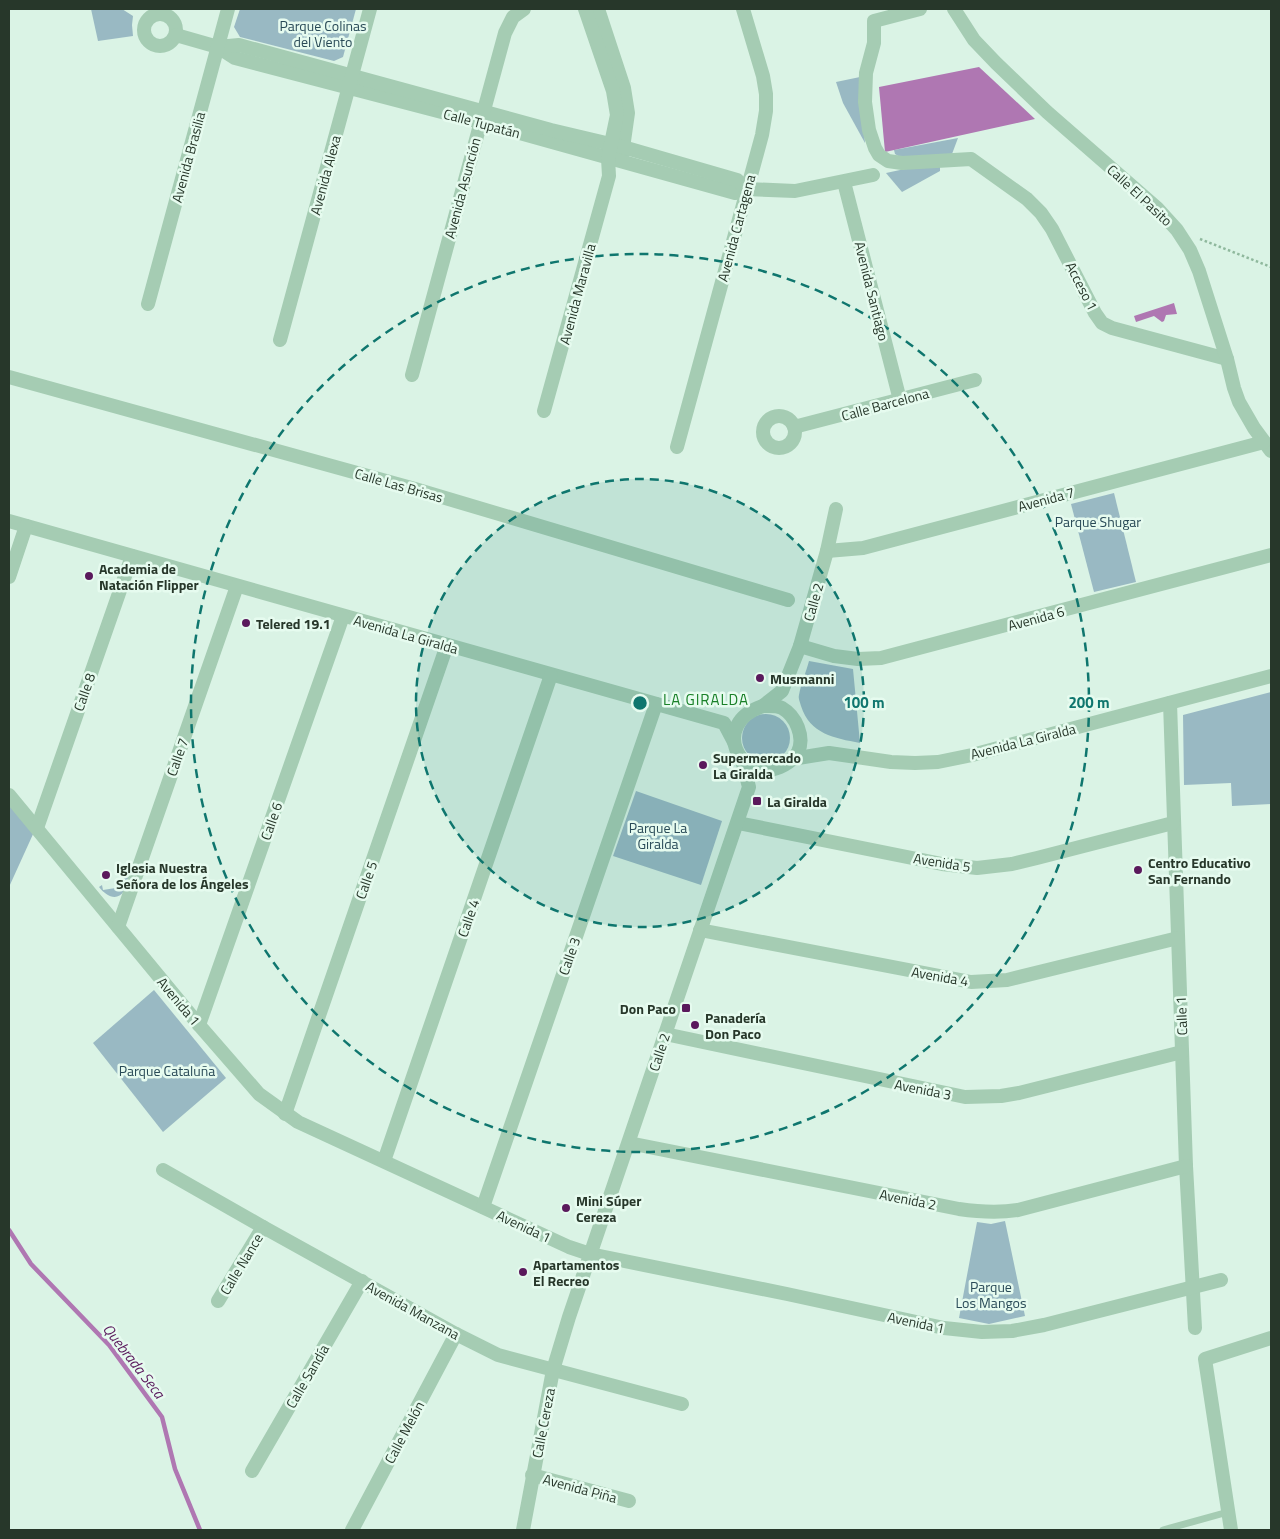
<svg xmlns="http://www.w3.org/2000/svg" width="1280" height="1539" font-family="'Titillium Web',sans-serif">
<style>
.green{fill:#99b9c3}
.water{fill:#af77b2}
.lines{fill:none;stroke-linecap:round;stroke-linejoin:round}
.stream{stroke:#af77b2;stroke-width:4.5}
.path{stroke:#8fb89d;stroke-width:2.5;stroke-dasharray:2.5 2.5;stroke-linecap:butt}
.lane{stroke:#a5ccb3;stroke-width:7}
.street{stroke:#a5ccb3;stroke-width:14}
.ring{fill:none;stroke:#0f766e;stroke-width:2.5;stroke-dasharray:9 6}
.poi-dot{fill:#5a195c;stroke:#e6fbef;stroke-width:2}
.labels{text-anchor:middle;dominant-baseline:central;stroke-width:5;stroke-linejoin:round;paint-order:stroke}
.park-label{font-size:14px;fill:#294a57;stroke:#e6fbef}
.street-label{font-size:14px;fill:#27372a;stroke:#e6fbef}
.poi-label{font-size:14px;font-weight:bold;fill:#27372a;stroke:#e6fbef;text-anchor:start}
.neighbourhood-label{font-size:15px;letter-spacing:1px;fill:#198028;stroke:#e6fbef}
.water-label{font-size:15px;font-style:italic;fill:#5a195c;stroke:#e6fbef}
.centre{fill:#0f766e;stroke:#e6fbef;stroke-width:2.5}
.ring-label{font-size:15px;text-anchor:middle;font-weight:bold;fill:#0f766e;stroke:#e6fbef;stroke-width:5;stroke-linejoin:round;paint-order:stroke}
</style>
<rect width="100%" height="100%" fill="#daf3e5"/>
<g class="green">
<polygon points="91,9 122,9 133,16 132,25 133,36 98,41"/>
<polygon points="240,9 356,9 343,57 334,61 240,37 234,27"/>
<polygon points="860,77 865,143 843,103 836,82"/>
<polygon points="958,138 952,154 900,157 895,154 894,150"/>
<polygon points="914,167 940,167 940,171 902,192 886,173"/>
<polygon points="1114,493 1136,582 1094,592 1071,504"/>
<path d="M809,661L853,669L860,743C834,738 810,734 801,706C800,702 798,698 799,695C801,684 806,672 809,661Z"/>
<polygon points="1271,692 1271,804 1232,806 1231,783 1184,785 1183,715"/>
<circle cx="766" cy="738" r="24"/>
<polygon points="636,791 722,821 701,885 613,856"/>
<polygon points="9,801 34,832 9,887"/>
<path d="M126,863L133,864L124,891C117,902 106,896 99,887L102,885L103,890L122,887L120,883Z"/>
<polygon points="154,990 226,1078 163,1132 93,1043"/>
<polygon points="1005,1221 1025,1316 989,1324 959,1318 977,1222 991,1224"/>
</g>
<g class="water">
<polygon points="979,67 1035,119 885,152 879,87"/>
<polygon points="1174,303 1177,314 1166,315 1164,321 1162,322 1154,316 1136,322 1134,316"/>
</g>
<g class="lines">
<polyline class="stream" points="9,1230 31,1264 109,1345 162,1417 175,1469 200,1530"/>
<polyline class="path" points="1200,239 1271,267"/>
<polyline class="lane" points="1163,1530 1228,1512"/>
<g class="street">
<polyline points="598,9 624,88 628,113 622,155"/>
<polyline points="920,9 874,21 874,43 866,73 865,102 869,130 875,148 879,155 888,161 902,163 971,159 1027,199 1041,213 1052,229 1095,313 1102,323 1112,328 1227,359"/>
<polyline points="954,9 974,40 996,63 1047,112 1157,208 1177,230 1190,250 1199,271 1227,359 1234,388 1239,402 1254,428 1271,451"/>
<circle cx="160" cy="30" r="16"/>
<polyline points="176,35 218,47 235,58 480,122 735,193 747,189 795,191 873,175"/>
<polyline points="218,47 239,45 551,130 623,147 737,180 747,189"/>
<polyline points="844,182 900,400"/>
<polyline points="148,304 228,9"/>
<polyline points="280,340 370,9"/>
<polyline points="412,375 505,33 513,17 524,9"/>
<polyline points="9,377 415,489 788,600"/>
<polyline points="544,411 609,176 608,158 617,115 613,91 585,9"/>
<circle cx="779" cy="432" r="16"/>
<polyline points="794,427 975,380"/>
<polyline points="677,447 762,135 766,111 766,94 763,76 743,9"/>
<polyline points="9,521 724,723 734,742"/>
<polyline points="827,551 863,548 1264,442"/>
<polyline points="9,577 26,526"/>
<polyline points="800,646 834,656 858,659 881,658 1271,555"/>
<polyline points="1170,703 1186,1166 1195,1328"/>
<polyline points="763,706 782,691 800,646 827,551 836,509"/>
<path d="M763,706C770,706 776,705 782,708C796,716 805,737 798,752C794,759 787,764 780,767C740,784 709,724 763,706Z"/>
<polyline points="792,759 829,753 891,762 915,763 938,762 972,755 1271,676"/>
<polyline points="9,795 199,1025 259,1094 298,1122 569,1247 590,1254 787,1294 944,1328 982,1332 1012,1331 1044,1325 1221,1280"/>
<polyline points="738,823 942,864 977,868 1012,864 1037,858 1173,823"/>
<polyline points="37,828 132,556"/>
<polyline points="118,927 237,586"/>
<polyline points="700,930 971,982 1007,980 1178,938"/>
<polyline points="199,1025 343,616"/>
<polyline points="665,1034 965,1097 1001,1096 1019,1093 1182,1052"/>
<polyline points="285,1114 447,645"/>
<path d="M629,1143L959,1209C980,1212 998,1213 1018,1210L1186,1166"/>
<polyline points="384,1161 551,675"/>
<polyline points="163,1170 263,1227 456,1334 498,1355 682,1404"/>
<polyline points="483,1207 656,704"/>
<polyline points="218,1301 263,1227"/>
<polyline points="252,1471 362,1281"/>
<polyline points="532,1475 629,1501"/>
<polyline points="352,1530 456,1334"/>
<polyline points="523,1530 553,1370 569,1317 749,787 742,760"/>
<polyline points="1231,1530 1205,1359 1271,1338"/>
</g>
</g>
<circle cx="640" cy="703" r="224" fill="#0f766e" fill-opacity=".12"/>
<g class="ring">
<circle cx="640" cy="703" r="224"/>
<circle cx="640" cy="703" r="449"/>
</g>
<g class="poi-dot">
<circle cx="89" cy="576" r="5"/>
<circle cx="246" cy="623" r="5"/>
<circle cx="760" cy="678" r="5"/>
<circle cx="703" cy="765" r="5"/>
<rect x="752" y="796" width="10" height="10" rx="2.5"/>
<circle cx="1138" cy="870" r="5"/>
<circle cx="106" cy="875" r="5"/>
<rect x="681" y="1003" width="10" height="10" rx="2.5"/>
<circle cx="695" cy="1025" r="5"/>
<circle cx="566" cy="1208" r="5"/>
<circle cx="523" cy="1272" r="5"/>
</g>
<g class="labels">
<g class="park-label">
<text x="323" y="25">Parque Colinas<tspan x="323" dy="16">del Viento</tspan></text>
<text x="1098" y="521">Parque Shugar</text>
<text x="658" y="827">Parque La<tspan x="658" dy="16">Giralda</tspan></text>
<text x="167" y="1070">Parque Cataluña</text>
<text x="991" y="1286">Parque<tspan x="991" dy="16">Los Mangos</tspan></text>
</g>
<g class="street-label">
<text transform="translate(482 123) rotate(15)">Calle Tupatán</text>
<text transform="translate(188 157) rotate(-75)">Avenida Brasilia</text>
<text transform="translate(325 175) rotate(-75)">Avenida Alexa</text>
<text transform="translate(462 188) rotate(-75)">Avenida Asunción</text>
<text transform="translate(1140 195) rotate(43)">Calle El Pasito</text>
<text transform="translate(736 228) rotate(-75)">Avenida Cartagena</text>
<text transform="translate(1082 286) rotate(63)">Acceso 1</text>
<text transform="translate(872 291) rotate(76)">Avenida Santiago</text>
<text transform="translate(577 294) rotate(-75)">Avenida Maravilla</text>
<text transform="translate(885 404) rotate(-15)">Calle Barcelona</text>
<text transform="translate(399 485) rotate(16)">Calle Las Brisas</text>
<text transform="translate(1046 499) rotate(-15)">Avenida 7</text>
<text transform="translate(813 602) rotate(-74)">Calle 2</text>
<text transform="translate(1036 618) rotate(-15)">Avenida 6</text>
<text transform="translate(406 634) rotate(16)">Avenida La Giralda</text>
<text transform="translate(84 692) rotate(-71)">Calle 8</text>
<text transform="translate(1023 741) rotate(-14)">Avenida La Giralda</text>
<text transform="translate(177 757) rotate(-71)">Calle 7</text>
<text transform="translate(271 821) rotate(-71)">Calle 6</text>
<text transform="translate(942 862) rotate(9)">Avenida 5</text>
<text transform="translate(366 880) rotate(-71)">Calle 5</text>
<text transform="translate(468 918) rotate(-71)">Calle 4</text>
<text transform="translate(569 956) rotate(-71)">Calle 3</text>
<text transform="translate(940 976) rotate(10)">Avenida 4</text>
<text transform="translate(179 1001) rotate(50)">Avenida 1</text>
<text transform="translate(1181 1016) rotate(-92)">Calle 1</text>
<text transform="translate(659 1052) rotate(-72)">Calle 2</text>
<text transform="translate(923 1089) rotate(11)">Avenida 3</text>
<text transform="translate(908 1199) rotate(11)">Avenida 2</text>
<text transform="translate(524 1226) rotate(25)">Avenida 1</text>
<text transform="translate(241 1264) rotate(-59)">Calle Nance</text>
<text transform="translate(413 1310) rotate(29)">Avenida Manzana</text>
<text transform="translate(916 1322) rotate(12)">Avenida 1</text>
<text transform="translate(307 1376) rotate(-60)">Calle Sandía</text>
<text transform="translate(543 1423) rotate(-79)">Calle Cereza</text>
<text transform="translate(404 1432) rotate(-62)">Calle Melón</text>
<text transform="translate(580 1488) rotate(15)">Avenida Piña</text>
</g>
<g class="poi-label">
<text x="99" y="568">Academia de<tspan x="99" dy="16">Natación Flipper</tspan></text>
<text x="256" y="623">Telered 19.1</text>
<text x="770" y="678">Musmanni</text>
<text x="713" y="757">Supermercado<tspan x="713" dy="16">La Giralda</tspan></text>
<text x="767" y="801">La Giralda</text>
<text x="1148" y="862">Centro Educativo<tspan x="1148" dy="16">San Fernando</tspan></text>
<text x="116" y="867">Iglesia Nuestra<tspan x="116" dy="16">Señora de los Ángeles</tspan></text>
<text x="676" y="1008" text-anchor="end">Don Paco</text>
<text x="705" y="1017">Panadería<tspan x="705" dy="16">Don Paco</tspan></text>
<text x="576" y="1200">Mini Súper<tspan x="576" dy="16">Cereza</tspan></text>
<text x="533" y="1264">Apartamentos<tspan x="533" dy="16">El Recreo</tspan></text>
</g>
<g class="neighbourhood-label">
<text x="706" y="699">LA GIRALDA</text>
</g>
<g class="water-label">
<text transform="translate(134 1361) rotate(52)">Quebrada Seca</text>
</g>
</g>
<circle cx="640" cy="703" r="8" class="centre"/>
<g class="ring-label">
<text x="864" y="708">100 m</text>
<text x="1089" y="708">200 m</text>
</g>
<rect width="1280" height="1539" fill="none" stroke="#27372a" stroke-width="20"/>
</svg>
